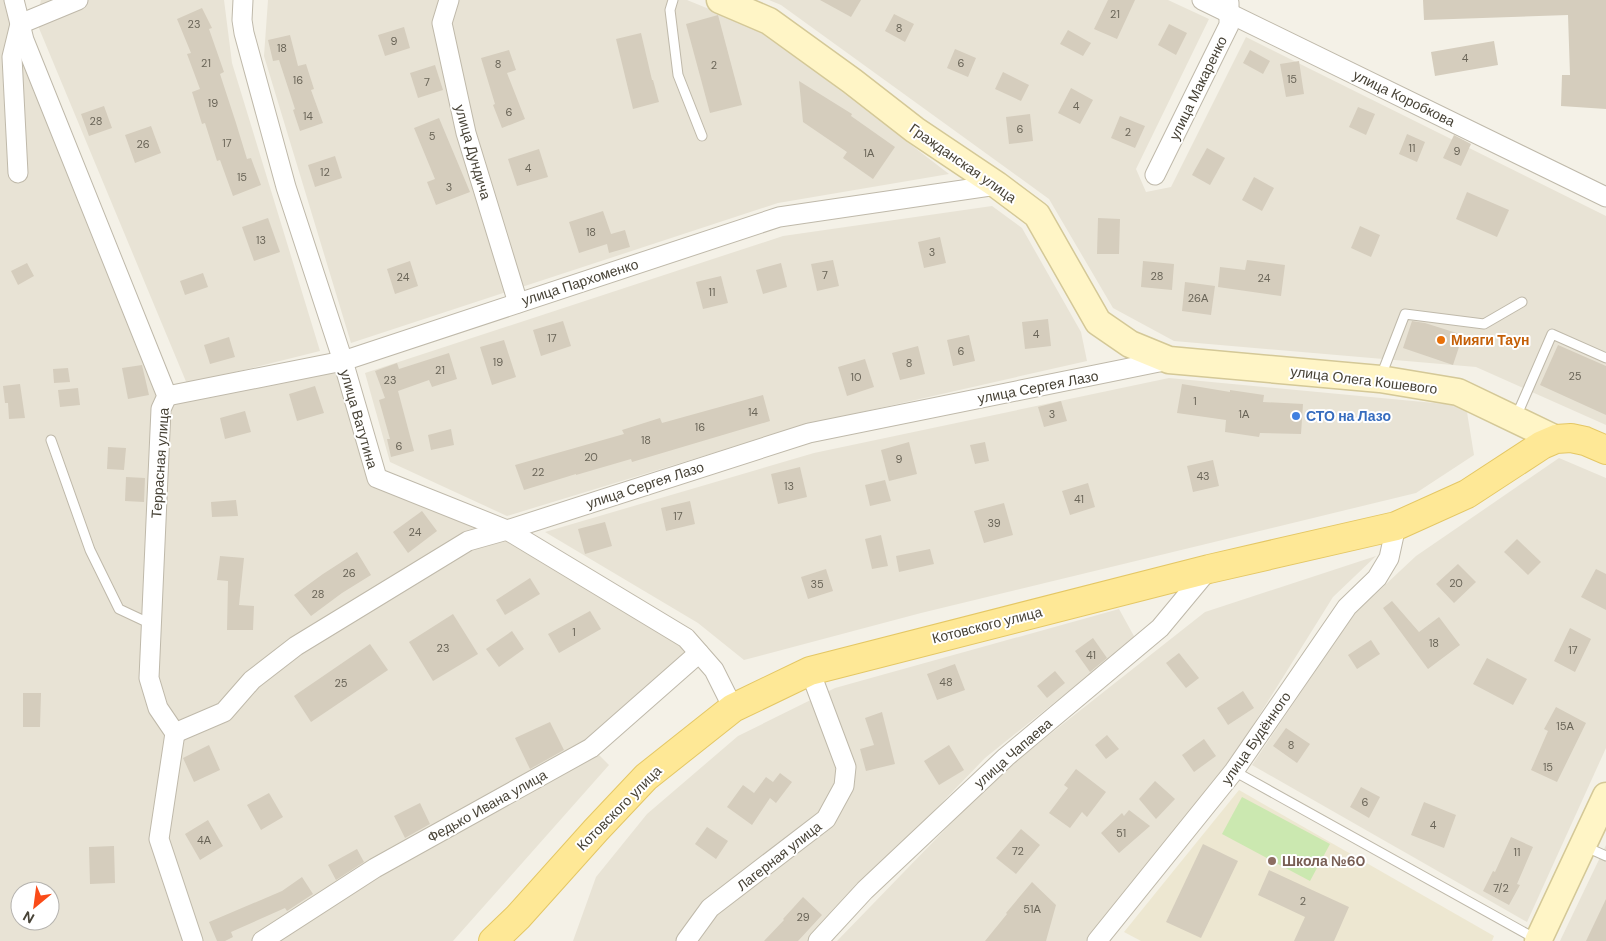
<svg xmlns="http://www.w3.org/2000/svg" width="1606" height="941" font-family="'DM Sans',sans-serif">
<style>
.residential{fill:#e8e3d5;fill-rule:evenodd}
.education{fill:#ede7d1}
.green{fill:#cbe8b0}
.building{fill:#d5cdbd}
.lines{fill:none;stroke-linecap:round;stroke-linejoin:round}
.lane-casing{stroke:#bfb9aa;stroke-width:11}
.street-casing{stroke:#bfb9aa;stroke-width:21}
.secondary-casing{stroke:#d4c897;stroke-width:29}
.primary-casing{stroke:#e4c765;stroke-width:30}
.lane{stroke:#fff;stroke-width:9}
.street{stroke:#fff;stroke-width:19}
.secondary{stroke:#fff5c6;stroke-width:26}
.primary{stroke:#fee896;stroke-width:28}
.food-dot{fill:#e8710a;stroke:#fff;stroke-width:2}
.shop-dot{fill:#3f7fe0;stroke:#fff;stroke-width:2}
.education-dot{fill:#8d6e63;stroke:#fff;stroke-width:2}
.labels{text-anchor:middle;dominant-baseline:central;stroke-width:4;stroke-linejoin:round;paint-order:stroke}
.number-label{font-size:11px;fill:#6a6558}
.street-label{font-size:14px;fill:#474236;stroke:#fff}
.food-label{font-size:14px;font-weight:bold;fill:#c56008;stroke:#fff;text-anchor:start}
.shop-label{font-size:14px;font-weight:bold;fill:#366cbe;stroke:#fff;text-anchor:start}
.education-label{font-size:14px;font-weight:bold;fill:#785e54;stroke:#fff;text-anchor:start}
</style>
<rect width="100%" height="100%" fill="#f4f1e7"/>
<g class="residential">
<path d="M0,0H18L167,396L343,361L377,478L507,530L699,653L592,748L609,765L453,941H0ZM20,891H50V921H20Z"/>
<polygon points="41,0 224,0 232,63 320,351 187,384 36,21"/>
<polygon points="268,0 687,0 763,31 949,174 778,203 351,343 264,56"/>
<polygon points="769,0 1168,0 1209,19 1136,169 1146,192 1171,187 1246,37 1606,216 1606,425 1476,367 1174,341 1113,308 1049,199 781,5"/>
<polygon points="992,206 1022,228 1081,332 1087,361 805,425 507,516 390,462 365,373 783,236"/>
<polygon points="1169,378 1466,406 1474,455 1416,493 921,613 744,660 698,623 545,532 814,453"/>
<polygon points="1559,458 1606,478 1606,748 1527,922 1252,765 1354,614 1416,556"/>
<polygon points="1376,556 1333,597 1225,770 1086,941 837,941 997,776 1205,612"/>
<polygon points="1119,609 1135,638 985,758 808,941 573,941 596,877 647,814 738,736 835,688"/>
<polygon points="1606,845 1606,941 1560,941"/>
</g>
<polygon class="education" points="1239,790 1494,936 1492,941 1141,941 1124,932"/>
<polygon class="green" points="1242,797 1330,844 1310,881 1222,834"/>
<g class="building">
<polygon points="820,0 861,0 851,17"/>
<polygon points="1108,0 1135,0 1117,39 1094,29"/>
<polygon points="1423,0 1606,0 1606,109 1561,106 1562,75 1570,75 1568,15 1424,20"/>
<polygon points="202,8 212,28 209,29 224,72 220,74 236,123 247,159 251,158 261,185 233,196 220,160 217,161 205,123 202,124 192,92 200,89 187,54 191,53 177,19"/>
<polygon points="894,14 914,24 905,42 885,31"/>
<polygon points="718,15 742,105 710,113 686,24"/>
<polygon points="1169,24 1187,33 1176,55 1158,45"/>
<polygon points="404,27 410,48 385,56 378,35"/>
<polygon points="1068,30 1091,43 1083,56 1060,44"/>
<polygon points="641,33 652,80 653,80 659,102 633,109 616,39"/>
<polygon points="290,35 298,66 306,64 314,89 311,90 323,123 300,131 293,110 295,109 279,60 273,61 268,40"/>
<polygon points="1494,41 1498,65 1435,76 1431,52"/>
<polygon points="955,49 976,58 968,77 947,68"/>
<polygon points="509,50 516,70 507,73 525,119 502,128 493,105 495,104 481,58"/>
<polygon points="1250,50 1270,61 1263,74 1243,63"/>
<polygon points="1299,61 1304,94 1286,97 1280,64"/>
<polygon points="435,65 443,90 418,98 410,73"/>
<polygon points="1003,72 1029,85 1021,101 995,89"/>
<polygon points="799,81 852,114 851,116 895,147 873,179 843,158 847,152 803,122"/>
<polygon points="1071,88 1093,100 1080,124 1058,113"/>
<polygon points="104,106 112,128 89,136 81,114"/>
<polygon points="1358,107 1375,114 1366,135 1349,127"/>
<polygon points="1030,114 1033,141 1009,144 1006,117"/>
<polygon points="1120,116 1145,126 1135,148 1111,138"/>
<polygon points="439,118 470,192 436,205 427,182 435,179 414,128"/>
<polygon points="151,126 161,153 135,163 125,135"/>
<polygon points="1407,134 1425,142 1417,162 1399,154"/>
<polygon points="1454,135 1471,144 1461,166 1443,158"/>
<polygon points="1207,148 1225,158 1210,185 1192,175"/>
<polygon points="539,149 548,177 517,186 508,159"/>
<polygon points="335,156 342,178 315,187 308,165"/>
<polygon points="1254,177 1274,188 1262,211 1242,200"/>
<polygon points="1467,192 1509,210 1497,237 1456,219"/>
<polygon points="603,211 611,234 625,230 630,247 609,253 607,244 579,253 569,222"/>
<polygon points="268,218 280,252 254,261 242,227"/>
<polygon points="1098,218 1120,219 1119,254 1097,254"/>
<polygon points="1360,226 1380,235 1371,257 1351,248"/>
<polygon points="940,237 946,263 924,268 918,242"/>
<polygon points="833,260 839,286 817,291 811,264"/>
<polygon points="1247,260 1285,265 1281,296 1218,287 1220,267 1245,270"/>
<polygon points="410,261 418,286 395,294 387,269"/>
<polygon points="1143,261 1174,264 1172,290 1141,287"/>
<polygon points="27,263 34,276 18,285 11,271"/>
<polygon points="781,263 787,287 763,294 756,270"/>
<polygon points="203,273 208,287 185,295 180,281"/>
<polygon points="721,276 728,303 703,309 696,282"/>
<polygon points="1185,282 1215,286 1211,315 1182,311"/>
<polygon points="1048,319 1051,346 1025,349 1022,322"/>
<polygon points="563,321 571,346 541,356 533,330"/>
<polygon points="1412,321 1425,323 1463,335 1453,365 1403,348"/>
<polygon points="969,335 975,361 953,366 947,340"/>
<polygon points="229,337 235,357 210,364 204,345"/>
<polygon points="504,340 516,377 492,385 480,347"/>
<polygon points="1558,345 1606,366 1606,415 1540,385"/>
<polygon points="918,346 925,374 900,380 892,353"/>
<polygon points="449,353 457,379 432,387 429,380 398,391 414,451 391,457 387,439 390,439 379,400 385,398 375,371 397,363 399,369"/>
<polygon points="865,359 874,387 847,396 838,367"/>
<polygon points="142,365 149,395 128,399 122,368"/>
<polygon points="68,368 70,382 54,383 53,369"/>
<polygon points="20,384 25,418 9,419 8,403 5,403 3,386"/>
<polygon points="1182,384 1230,392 1230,390 1264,395 1263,402 1303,404 1301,434 1260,433 1259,437 1225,432 1226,420 1177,413"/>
<polygon points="315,386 324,413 297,421 289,394"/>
<polygon points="78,388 80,405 60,407 58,390"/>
<polygon points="763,395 770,421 632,462 631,459 576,475 576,474 524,490 515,465 624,434 622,430 660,418 662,423"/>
<polygon points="1061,401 1067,421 1044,427 1038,407"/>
<polygon points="245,411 251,432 225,439 220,418"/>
<polygon points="451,429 454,445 431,450 428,435"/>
<polygon points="909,442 917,474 889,481 881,450"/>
<polygon points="985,442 989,461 975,464 970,445"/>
<polygon points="108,447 126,448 124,470 107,469"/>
<polygon points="1213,460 1219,486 1193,492 1187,466"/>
<polygon points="800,467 807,497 778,504 771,474"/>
<polygon points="126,477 145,478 144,502 125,501"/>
<polygon points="885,480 891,501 870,506 865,485"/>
<polygon points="1088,483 1095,507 1070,515 1062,491"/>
<polygon points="236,500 238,516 212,517 211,502"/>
<polygon points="690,501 695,524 666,531 661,508"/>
<polygon points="1004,503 1013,535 984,543 974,511"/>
<polygon points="422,511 437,531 408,553 393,532"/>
<polygon points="605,522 612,546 585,554 578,529"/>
<polygon points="881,535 888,566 872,569 865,539"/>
<polygon points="1517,539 1541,562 1528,575 1504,552"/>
<polygon points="930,549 934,564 899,572 896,556"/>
<polygon points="357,552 371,575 342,593 311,616 294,595 323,574"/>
<polygon points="220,556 244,558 239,605 254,606 253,630 227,630 228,581 217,580"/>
<polygon points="1458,564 1476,582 1454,603 1436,584"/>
<polygon points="826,569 833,591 808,599 801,577"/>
<polygon points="1596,569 1606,574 1606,610 1581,597"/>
<polygon points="530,578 540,594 505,615 496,600"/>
<polygon points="1392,601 1419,632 1439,617 1460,645 1428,669 1383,608"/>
<polygon points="590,611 601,629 559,653 548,634"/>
<polygon points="453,614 478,654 433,681 409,642"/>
<polygon points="1570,628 1591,639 1575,672 1554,661"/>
<polygon points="512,631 524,649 499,667 486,649"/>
<polygon points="1093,638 1107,658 1090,672 1075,651"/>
<polygon points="1371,640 1380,654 1357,669 1348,655"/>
<polygon points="370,644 388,670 311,722 294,696"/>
<polygon points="1179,653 1199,678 1186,688 1166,663"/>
<polygon points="1487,658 1527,679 1513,705 1473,684"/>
<polygon points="955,664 965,690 937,700 927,674"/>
<polygon points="1055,671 1065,683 1047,698 1037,686"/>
<polygon points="1243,691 1254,708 1228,725 1217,708"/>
<polygon points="23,693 41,693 40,727 23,727"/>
<polygon points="1556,707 1586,723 1557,782 1531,770 1548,731 1544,729"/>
<polygon points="882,712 895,764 866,771 860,749 874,745 865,718"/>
<polygon points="550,722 564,750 530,769 515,738"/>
<polygon points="1286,728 1310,744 1297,763 1273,746"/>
<polygon points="1107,735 1119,749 1106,759 1095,745"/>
<polygon points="1204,739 1216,756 1194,772 1182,755"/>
<polygon points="209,745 220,770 194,782 183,758"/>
<polygon points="949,745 964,770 939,785 924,761"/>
<polygon points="1076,769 1106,792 1087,817 1082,812 1070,828 1049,813 1068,788 1064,785"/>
<polygon points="780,773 792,782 776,803 770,798 752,825 727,807 743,785 754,793 766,777 773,782"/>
<polygon points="1155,781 1175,799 1156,819 1139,799"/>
<polygon points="1361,787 1380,797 1369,818 1350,807"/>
<polygon points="269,793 283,817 261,830 247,805"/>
<polygon points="1424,802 1456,815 1444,848 1411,835"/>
<polygon points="420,803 430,824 405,838 394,816"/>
<polygon points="1129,810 1150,826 1119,853 1101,833 1122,813 1124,816"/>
<polygon points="208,820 223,846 200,860 185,834"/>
<polygon points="707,827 728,841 716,859 695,844"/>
<polygon points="1021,829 1040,845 1016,874 996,858"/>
<polygon points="1511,837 1533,847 1517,884 1520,885 1509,905 1483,891 1493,871 1495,872"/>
<polygon points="1203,844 1238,861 1201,938 1166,922"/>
<polygon points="114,846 115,883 90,884 89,847"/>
<polygon points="357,849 364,862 336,880 328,865"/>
<polygon points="1269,870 1349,907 1334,941 1294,941 1305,917 1258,895"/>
<polygon points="302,877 313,894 287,911 285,908 231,932 233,937 225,941 217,941 209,922 282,891"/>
<polygon points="1032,882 1056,905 1046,941 985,941 1007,914 1006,913"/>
<polygon points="803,897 822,915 798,941 764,941 784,920 783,919"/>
<polygon points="1606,899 1606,941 1586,941"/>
</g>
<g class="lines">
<defs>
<g id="lane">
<polyline points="673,0 670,10 678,75 702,136"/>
<polyline points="1381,376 1405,314 1484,324 1522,302"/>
<polyline points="1516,417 1552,334 1606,358"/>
<polyline points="51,440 90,550 119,609 151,624"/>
<polyline points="1234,771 1536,939"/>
<polyline points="1586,847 1606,856"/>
</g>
<g id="street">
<polyline points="14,0 24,40 167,396 161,409 149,678 158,708 175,733 159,839 193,941"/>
<polyline points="243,0 242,20 244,33 286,187 343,361 377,478 507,530 686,638 714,670 733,708"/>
<polyline points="449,0 442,23 466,133 518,303"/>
<polyline points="1202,0 1606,197"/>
<polyline points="18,173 12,57 20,24 78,0"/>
<polyline points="1155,175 1229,25 1229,3"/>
<polyline points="167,396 343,361 779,217 997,185"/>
<polyline points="175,733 224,712 252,680 296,646 468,541 507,530 809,433 1169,360"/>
<polyline points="262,941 375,868 591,748 699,653"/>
<polyline points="686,941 710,908 826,819 844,786 846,767 810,671"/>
<polyline points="818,941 865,890 1006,757 1160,628 1209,569"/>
<polyline points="1097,941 1234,771 1347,607 1377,578 1389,558 1396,526"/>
</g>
<g id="secondary">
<polyline points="720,0 769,21 852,81 915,130 997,185 1037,215 1098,322 1130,344 1169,360 1380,379 1458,392 1556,439"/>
<polyline points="1538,941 1606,796"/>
</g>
<polyline id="primary" points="493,941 518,917 596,830 646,777 733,708 810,671 1209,569 1396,526 1467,494 1542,445 1556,439 1571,438 1585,441 1606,450"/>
</defs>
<use href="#lane" class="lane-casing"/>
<use href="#street" class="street-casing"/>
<use href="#secondary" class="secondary-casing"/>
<use href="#primary" class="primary-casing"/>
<use href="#lane" class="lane"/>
<use href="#street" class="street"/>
<use href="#secondary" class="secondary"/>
<use href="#primary" class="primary"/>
</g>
<circle class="food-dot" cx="1441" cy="340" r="5"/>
<circle class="shop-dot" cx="1296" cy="416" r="5"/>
<circle class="education-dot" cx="1272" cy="861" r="5"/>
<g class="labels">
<g class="number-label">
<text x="1115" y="14">21</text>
<text x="194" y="24">23</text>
<text x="899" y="28">8</text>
<text x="394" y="41">9</text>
<text x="282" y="48">18</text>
<text x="1465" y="58">4</text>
<text x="206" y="63">21</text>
<text x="961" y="63">6</text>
<text x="498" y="64">8</text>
<text x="714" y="65">2</text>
<text x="1292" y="79">15</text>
<text x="298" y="80">16</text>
<text x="427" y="82">7</text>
<text x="213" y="103">19</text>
<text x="1076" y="106">4</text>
<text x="509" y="112">6</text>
<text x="308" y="116">14</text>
<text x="96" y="121">28</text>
<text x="1020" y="129">6</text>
<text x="1128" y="132">2</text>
<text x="432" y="136">5</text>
<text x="227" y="143">17</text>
<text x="143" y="144">26</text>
<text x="1412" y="148">11</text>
<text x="1457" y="151">9</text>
<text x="869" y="153">1А</text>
<text x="528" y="168">4</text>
<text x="325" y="172">12</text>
<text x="242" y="177">15</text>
<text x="449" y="187">3</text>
<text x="591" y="232">18</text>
<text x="261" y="240">13</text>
<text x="932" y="252">3</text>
<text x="825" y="275">7</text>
<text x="1157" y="276">28</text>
<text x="403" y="277">24</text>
<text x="1264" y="278">24</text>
<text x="712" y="292">11</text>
<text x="1198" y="298">26А</text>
<text x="1036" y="334">4</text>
<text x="552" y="338">17</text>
<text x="961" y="351">6</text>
<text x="498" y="362">19</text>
<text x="909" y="363">8</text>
<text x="440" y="370">21</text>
<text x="1575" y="376">25</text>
<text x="856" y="377">10</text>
<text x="390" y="380">23</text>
<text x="1195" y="401">1</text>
<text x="753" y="412">14</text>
<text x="1052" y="414">3</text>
<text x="1244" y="414">1А</text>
<text x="700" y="427">16</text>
<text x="646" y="440">18</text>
<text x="399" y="446">6</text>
<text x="591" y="457">20</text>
<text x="899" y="459">9</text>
<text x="538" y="472">22</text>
<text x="1203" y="476">43</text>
<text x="789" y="486">13</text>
<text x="1079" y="499">41</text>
<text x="678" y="516">17</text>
<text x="994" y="523">39</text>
<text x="415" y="532">24</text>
<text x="349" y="573">26</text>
<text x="1456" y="583">20</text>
<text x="817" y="584">35</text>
<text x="318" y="594">28</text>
<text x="574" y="632">1</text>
<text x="1434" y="643">18</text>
<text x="443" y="648">23</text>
<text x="1573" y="650">17</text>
<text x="1091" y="655">41</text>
<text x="946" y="682">48</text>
<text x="341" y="683">25</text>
<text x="1565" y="726">15А</text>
<text x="1291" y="745">8</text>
<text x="1548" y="767">15</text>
<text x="1365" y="802">6</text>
<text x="1433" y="825">4</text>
<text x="1121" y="833">51</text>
<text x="204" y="840">4А</text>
<text x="1018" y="851">72</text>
<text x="1517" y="852">11</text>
<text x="1501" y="888">7/2</text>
<text x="1303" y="901">2</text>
<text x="1032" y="909">51А</text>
<text x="803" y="917">29</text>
</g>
<g class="street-label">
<text transform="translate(1198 88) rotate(-64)">улица Макаренко</text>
<text transform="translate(1404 98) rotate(26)">улица Коробкова</text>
<text transform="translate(473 152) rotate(74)">улица Дундича</text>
<text transform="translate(963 163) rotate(35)">Гражданская улица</text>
<text transform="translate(580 282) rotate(-18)">улица Пархоменко</text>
<text transform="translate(1364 380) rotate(7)">улица Олега Кошевого</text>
<text transform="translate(1038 387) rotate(-11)">улица Сергея Лазо</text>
<text transform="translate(359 419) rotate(74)">улица Ватутина</text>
<text transform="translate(160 463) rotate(-86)">Террасная улица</text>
<text transform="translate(645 485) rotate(-18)">улица Сергея Лазо</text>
<text transform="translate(987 625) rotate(-14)">Котовского улица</text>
<text transform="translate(1256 738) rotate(-55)">улица Будённого</text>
<text transform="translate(1013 753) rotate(-41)">улица Чапаева</text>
<text transform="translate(487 806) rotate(-29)">Федько Ивана улица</text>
<text transform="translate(619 808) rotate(-45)">Котовского улица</text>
<text transform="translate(779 856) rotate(-38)">Лагерная улица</text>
</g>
<g class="food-label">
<text x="1451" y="340">Мияги Таун</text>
</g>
<g class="shop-label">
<text x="1306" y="416">СТО на Лазо</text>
</g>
<g class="education-label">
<text x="1282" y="861">Школа №60</text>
</g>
</g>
<g transform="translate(35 906) rotate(209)"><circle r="24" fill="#ffffff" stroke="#b5b3af"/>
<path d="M0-4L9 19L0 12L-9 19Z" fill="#fa4b18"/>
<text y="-8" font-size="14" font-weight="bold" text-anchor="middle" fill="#474236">N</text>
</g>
</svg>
